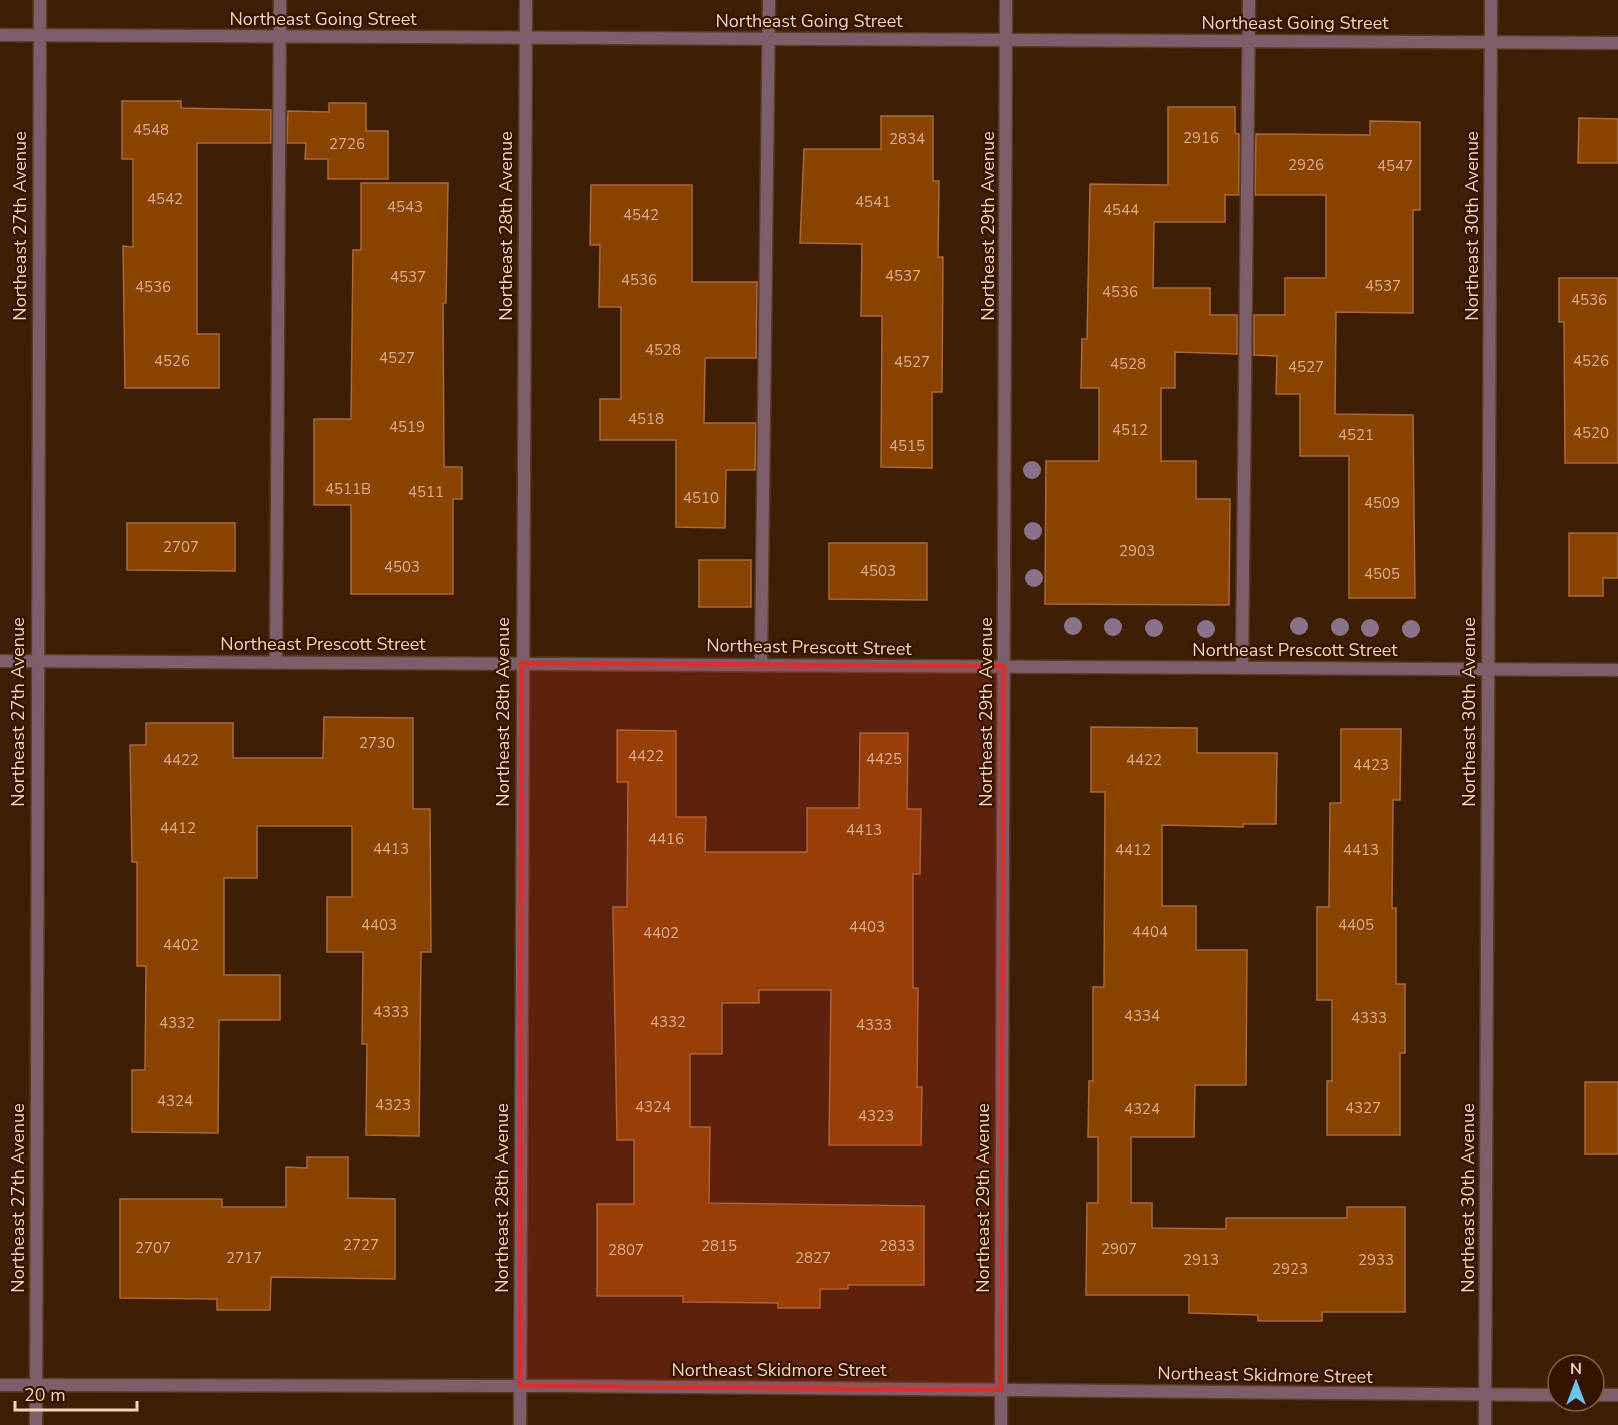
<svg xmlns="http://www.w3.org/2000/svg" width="1618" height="1425" font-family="'Nunito Sans',sans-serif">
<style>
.building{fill:#894200;stroke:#a9693c;stroke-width:1.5}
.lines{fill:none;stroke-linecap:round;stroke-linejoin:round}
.service-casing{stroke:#5c3b23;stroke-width:15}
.minor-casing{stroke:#5c3b23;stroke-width:15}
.tertiary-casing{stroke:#5c3b23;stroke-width:15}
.service{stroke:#7e5e6b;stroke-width:12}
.minor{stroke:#7e5e6b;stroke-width:12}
.tertiary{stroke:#7e5e6b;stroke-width:12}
.tree{fill:#89738b}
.marked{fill:#d8302f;fill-opacity:0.2;stroke:#d8302f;stroke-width:4.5;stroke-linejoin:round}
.labels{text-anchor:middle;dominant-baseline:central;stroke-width:4.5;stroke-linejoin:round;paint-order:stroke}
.number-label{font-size:15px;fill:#dbae8c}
.street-label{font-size:18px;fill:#f6d2bb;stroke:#341400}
</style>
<rect width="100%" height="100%" fill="#3f1e06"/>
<g class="building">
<polygon points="122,101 181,101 181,108 271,110 271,143 197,143 197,334 219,334 219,388 125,388 123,246 133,247 133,159 122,159"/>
<polygon points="329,103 366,103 366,131 388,131 388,179 328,179 328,159 305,159 306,143 287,143 288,111 329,112"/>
<polygon points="1168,107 1235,107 1235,133 1239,134 1239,195 1225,195 1225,222 1154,222 1153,288 1210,288 1210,315 1237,315 1237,354 1175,352 1175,388 1161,388 1161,461 1196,461 1196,499 1230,499 1229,605 1045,604 1046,461 1099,461 1099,388 1081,388 1082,339 1087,339 1090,184 1168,185"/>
<polygon points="881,116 933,116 933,181 939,181 938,257 943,257 942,392 932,392 932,468 881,467 882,316 861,316 862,244 800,243 804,149 881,149"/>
<polygon points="1579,118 1618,119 1618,163 1578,163"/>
<polygon points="1370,121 1420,122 1420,210 1413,210 1413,313 1336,312 1335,414 1413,415 1415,598 1349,598 1349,456 1300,456 1300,394 1276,394 1277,356 1254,355 1254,315 1285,315 1285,278 1326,278 1326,195 1255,195 1256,134 1370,135"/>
<polygon points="361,183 448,183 446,303 443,303 444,467 462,467 462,499 453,499 453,594 351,594 351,505 314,505 314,419 351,419 353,250 361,250"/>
<polygon points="591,185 692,185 692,282 757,282 756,358 705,358 704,423 756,423 755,470 726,470 725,528 676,527 676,440 600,440 600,399 621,399 621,307 599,307 600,245 590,245"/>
<polygon points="1559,278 1618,278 1618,463 1565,463 1564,322 1559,322"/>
<polygon points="127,523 235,523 235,571 127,570"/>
<polygon points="1569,533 1618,533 1618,578 1603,578 1603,596 1569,596"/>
<polygon points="829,543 927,543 927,600 829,599"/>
<rect x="699" y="560" width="52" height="47"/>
<polygon points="324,717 413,718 413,809 430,809 431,952 421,952 419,1136 366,1135 367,1044 362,1044 363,952 327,952 327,897 352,897 352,826 257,826 257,878 224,878 224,975 280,975 280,1020 219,1020 218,1133 132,1132 132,1070 145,1070 146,966 137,966 137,862 132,862 130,745 146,745 146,723 233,723 233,758 323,758"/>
<polygon points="1091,727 1197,728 1197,753 1277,753 1276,824 1243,824 1243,827 1162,825 1162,906 1196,906 1196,950 1247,950 1246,1085 1195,1085 1194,1137 1131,1137 1131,1203 1152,1203 1152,1228 1226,1229 1226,1218 1347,1218 1347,1207 1405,1207 1405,1312 1322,1312 1322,1321 1258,1321 1258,1315 1189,1313 1189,1295 1086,1295 1087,1203 1098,1203 1098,1137 1088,1137 1089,1081 1093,1081 1093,987 1104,987 1105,792 1091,792"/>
<polygon points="1341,729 1401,729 1400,800 1393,800 1392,908 1396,908 1396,984 1405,984 1405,1053 1400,1053 1400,1135 1327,1135 1327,1081 1332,1081 1332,1000 1317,1000 1317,907 1329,907 1330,803 1341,803"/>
<polygon points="617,730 676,731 676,817 706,817 705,852 807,852 807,808 859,808 860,733 908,733 907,809 921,809 920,874 913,874 913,988 918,988 917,1087 922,1087 921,1145 829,1145 831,990 759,990 759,1003 722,1003 722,1054 690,1054 690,1127 710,1127 709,1203 924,1206 924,1285 848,1285 848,1289 820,1289 820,1308 778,1308 778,1303 683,1302 683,1296 597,1296 597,1204 634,1204 634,1140 617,1140 613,907 627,907 628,782 617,782"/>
<rect x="1585" y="1082" width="33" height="72"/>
<polygon points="307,1157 348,1157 348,1198 395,1199 395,1279 271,1277 270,1310 217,1310 217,1299 120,1298 120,1199 222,1199 222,1207 286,1207 286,1167 307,1168"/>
</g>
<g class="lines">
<defs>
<g id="service">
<polyline points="276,662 280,0"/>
<polyline points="761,664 769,0"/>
<polyline points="1242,668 1249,0"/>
</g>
<g id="minor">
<polyline points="0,35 1618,43"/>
<polyline points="0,1385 565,1386 1558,1395"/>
<polyline points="1594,1395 1618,1395"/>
<polyline points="36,1425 40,0"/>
<polyline points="520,1425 526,0"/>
<polyline points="1001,1425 1006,0"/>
<polyline points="1485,1425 1491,0"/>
</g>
<polyline id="tertiary" points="0,661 1618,670"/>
</defs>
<use href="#service" class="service-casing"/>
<use href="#minor" class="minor-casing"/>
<use href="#tertiary" class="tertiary-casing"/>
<use href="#service" class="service"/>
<use href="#minor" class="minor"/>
<use href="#tertiary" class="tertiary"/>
</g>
<g class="tree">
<circle cx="1032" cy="470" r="9"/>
<circle cx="1033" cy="531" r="9"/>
<circle cx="1034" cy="578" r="9"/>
<circle cx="1073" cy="626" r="9"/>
<circle cx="1299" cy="626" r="9"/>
<circle cx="1113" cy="627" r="9"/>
<circle cx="1340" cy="627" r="9"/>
<circle cx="1154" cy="628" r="9"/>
<circle cx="1370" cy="628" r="9"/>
<circle cx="1206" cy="629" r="9"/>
<circle cx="1411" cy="629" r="9"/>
</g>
<path class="marked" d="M521,663L1004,666L1001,1390L520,1386Z"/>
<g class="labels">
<g class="number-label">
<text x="151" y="130">4548</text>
<text x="1201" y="138">2916</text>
<text x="907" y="139">2834</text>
<text x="347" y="144">2726</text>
<text x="1306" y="165">2926</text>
<text x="1395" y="166">4547</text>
<text x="165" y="199">4542</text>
<text x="873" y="202">4541</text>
<text x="405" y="207">4543</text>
<text x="1121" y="210">4544</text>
<text x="641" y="215">4542</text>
<text x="903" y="276">4537</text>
<text x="408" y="277">4537</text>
<text x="639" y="280">4536</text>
<text x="1383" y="286">4537</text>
<text x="153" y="287">4536</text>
<text x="1120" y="292">4536</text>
<text x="1589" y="300">4536</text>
<text x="663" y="350">4528</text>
<text x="397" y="358">4527</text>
<text x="172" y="361">4526</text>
<text x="1591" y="361">4526</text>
<text x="912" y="362">4527</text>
<text x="1128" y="364">4528</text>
<text x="1306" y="367">4527</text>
<text x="646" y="419">4518</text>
<text x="407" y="427">4519</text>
<text x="1130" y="430">4512</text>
<text x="1591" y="433">4520</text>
<text x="1356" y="435">4521</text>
<text x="907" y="446">4515</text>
<text x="348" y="489">4511B</text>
<text x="426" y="492">4511</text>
<text x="701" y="498">4510</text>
<text x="1382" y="503">4509</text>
<text x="181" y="547">2707</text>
<text x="1137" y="551">2903</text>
<text x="402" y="567">4503</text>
<text x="878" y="571">4503</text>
<text x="1382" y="574">4505</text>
<text x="377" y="743">2730</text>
<text x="646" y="756">4422</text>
<text x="884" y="759">4425</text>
<text x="181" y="760">4422</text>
<text x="1144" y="760">4422</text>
<text x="1371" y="765">4423</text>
<text x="178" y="828">4412</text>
<text x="864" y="830">4413</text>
<text x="666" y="839">4416</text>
<text x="391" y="849">4413</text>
<text x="1133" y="850">4412</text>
<text x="1361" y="850">4413</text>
<text x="379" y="925">4403</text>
<text x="1356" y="925">4405</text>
<text x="867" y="927">4403</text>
<text x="1150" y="932">4404</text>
<text x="661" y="933">4402</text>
<text x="181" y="945">4402</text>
<text x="391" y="1012">4333</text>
<text x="1142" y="1016">4334</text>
<text x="1369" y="1018">4333</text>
<text x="668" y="1022">4332</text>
<text x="177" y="1023">4332</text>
<text x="874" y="1025">4333</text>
<text x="175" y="1101">4324</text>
<text x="393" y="1105">4323</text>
<text x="653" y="1107">4324</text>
<text x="1363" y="1108">4327</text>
<text x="1142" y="1109">4324</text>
<text x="876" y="1116">4323</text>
<text x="361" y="1245">2727</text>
<text x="719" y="1246">2815</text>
<text x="897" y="1246">2833</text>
<text x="153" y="1248">2707</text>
<text x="1119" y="1249">2907</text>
<text x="626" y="1250">2807</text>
<text x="244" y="1258">2717</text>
<text x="813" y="1258">2827</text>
<text x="1201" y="1260">2913</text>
<text x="1376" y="1260">2933</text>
<text x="1290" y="1269">2923</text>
</g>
<g class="street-label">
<text x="323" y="19">Northeast Going Street</text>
<text x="809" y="21">Northeast Going Street</text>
<text x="1295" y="23">Northeast Going Street</text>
<text transform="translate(20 226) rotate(-90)">Northeast 27th Avenue</text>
<text transform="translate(506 226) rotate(-90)">Northeast 28th Avenue</text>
<text transform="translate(988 226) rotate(-90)">Northeast 29th Avenue</text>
<text transform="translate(1472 226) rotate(-90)">Northeast 30th Avenue</text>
<text x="323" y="644">Northeast Prescott Street</text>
<text transform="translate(809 647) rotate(1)">Northeast Prescott Street</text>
<text x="1295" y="650">Northeast Prescott Street</text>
<text transform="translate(18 712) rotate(-90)">Northeast 27th Avenue</text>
<text transform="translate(503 712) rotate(-90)">Northeast 28th Avenue</text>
<text transform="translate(986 712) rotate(-90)">Northeast 29th Avenue</text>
<text transform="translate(1469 712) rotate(-90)">Northeast 30th Avenue</text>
<text transform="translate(18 1198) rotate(-90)">Northeast 27th Avenue</text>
<text transform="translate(502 1198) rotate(-90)">Northeast 28th Avenue</text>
<text transform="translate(983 1198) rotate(-90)">Northeast 29th Avenue</text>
<text transform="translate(1468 1198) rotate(-90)">Northeast 30th Avenue</text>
<text x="779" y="1370">Northeast Skidmore Street</text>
<text transform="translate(1265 1375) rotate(1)">Northeast Skidmore Street</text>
</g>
</g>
<g transform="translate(1576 1383)"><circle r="28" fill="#341400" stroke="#82604b" stroke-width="1.5"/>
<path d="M0-4.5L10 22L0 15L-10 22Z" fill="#6bc3f2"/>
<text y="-9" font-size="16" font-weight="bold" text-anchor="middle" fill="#f6d2bb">N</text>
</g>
<path d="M15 1401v9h122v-9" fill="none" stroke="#f6d2bb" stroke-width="3"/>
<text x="24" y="1401" font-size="18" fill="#f6d2bb" stroke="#341400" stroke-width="4.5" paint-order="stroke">20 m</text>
</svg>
